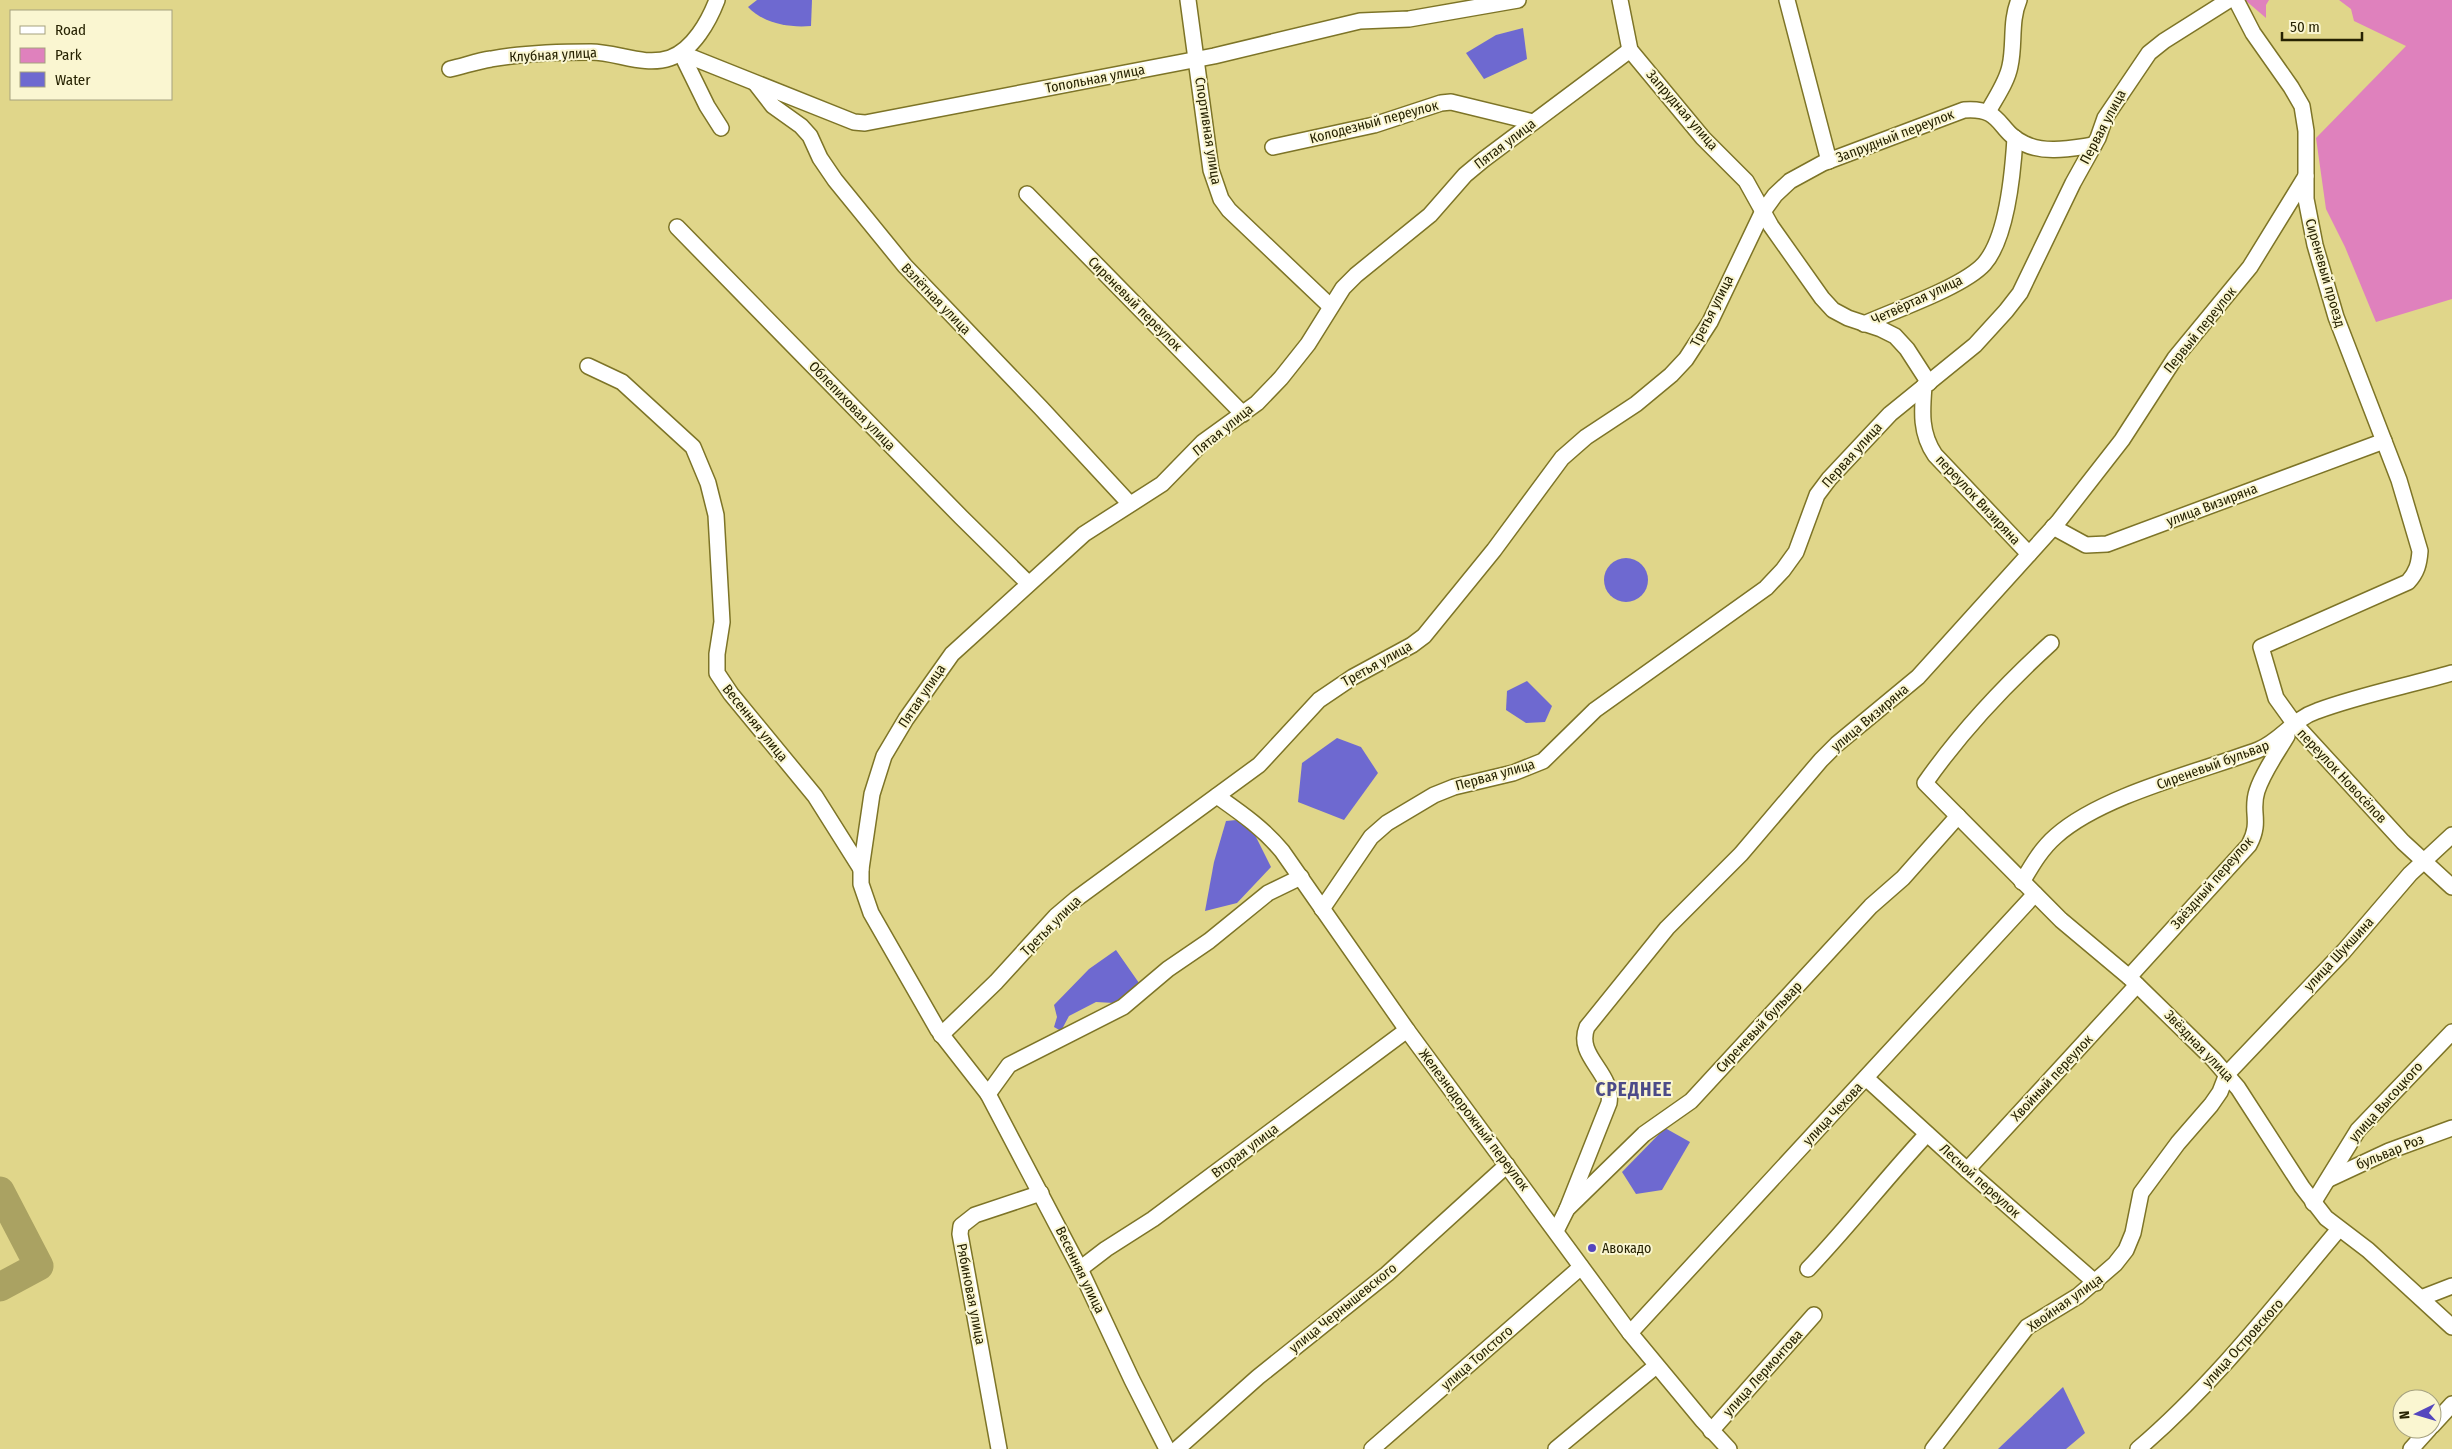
<svg xmlns="http://www.w3.org/2000/svg" width="2452" height="1449" font-family="'Fira Sans Condensed',sans-serif">
<style>
.green{fill:#df81bd}
.water{fill:#6e69d0}
.lines{fill:none;stroke-linecap:round;stroke-linejoin:round}
.taxiway{stroke:#aaa262;stroke-width:29}
.minor-casing{stroke:#7d7427;stroke-width:18}
.minor{stroke:#fff;stroke-width:15}
.poi-dot{fill:#5446be;stroke:#faf6d1;stroke-width:2}
.labels{text-anchor:middle;dominant-baseline:central;stroke-width:4;stroke-linejoin:round;paint-order:stroke}
.street-label{font-size:14px;fill:#262202;stroke:#faf6d1}
.poi-label{font-size:14px;fill:#262202;stroke:#faf6d1;text-anchor:start}
.district-label{font-size:19px;font-weight:bold;letter-spacing:1px;fill:#4c4b88;stroke:#faf6d1}
</style>
<rect width="100%" height="100%" fill="#e0d68a"/>
<g class="green">
<polygon points="2245,0 2269,0 2266,5 2266,18"/>
<polygon points="2339,0 2452,0 2452,299 2376,322 2345,247 2326,209 2316,138 2406,46 2354,21 2351,9"/>
</g>
<g class="water">
<path d="M757,0H812L811,26C788,28 763,23 748,7Z"/>
<polygon points="1523,28 1527,59 1484,79 1466,53 1496,35"/>
<circle cx="1626" cy="580" r="22"/>
<polygon points="1527,681 1552,706 1545,722 1526,723 1506,710 1507,691"/>
<polygon points="1337,738 1361,747 1378,773 1344,820 1298,802 1302,763"/>
<polygon points="1247,819 1271,867 1237,903 1205,911 1214,862 1226,821"/>
<polygon points="1116,950 1139,983 1114,1003 1096,1002 1069,1016 1061,1031 1054,1027 1057,1017 1054,1005 1089,969"/>
<polygon points="1665,1128 1690,1142 1662,1190 1636,1194 1622,1172"/>
<polygon points="2063,1387 2085,1433 2066,1449 1998,1449"/>
</g>
<g class="lines">
<polyline class="taxiway" points="0,1191 39,1266 0,1287"/>
<defs>
<g id="minor">
<polyline points="1188,0 1211,170 1221,199 1229,210 1330,306"/>
<polyline points="1620,0 1630,50 1703,138 1746,181 1771,226 1822,298 1833,310 1848,318 1881,329 1895,336 1907,349 1929,383"/>
<polyline points="1787,0 1829,161"/>
<path d="M2236,0L2253,33L2291,87L2302,106L2306,131V199L2315,245L2336,317L2399,480L2420,551C2419,564 2417,572 2408,582L2261,647L2276,698L2294,723L2403,842L2452,887"/>
<polyline points="681,53 854,122 865,123 1214,56 1360,21 1409,19 1518,0"/>
<polyline points="681,53 707,106 721,128"/>
<path d="M450,69C464,66 477,61 491,59C523,53 558,52 591,52C617,52 644,67 670,58C693,50 709,21 717,0"/>
<polyline points="756,84 773,106 801,126 810,136 820,158 835,180 905,266 1041,408 1130,504"/>
<path d="M1988,112C1996,97 2007,82 2010,66C2015,44 2010,21 2019,0"/>
<polyline points="1273,147 1374,125 1441,103 1451,102 1533,122"/>
<polyline points="1027,194 1243,414"/>
<polyline points="677,227 961,517 1028,583"/>
<path d="M1864,324C1895,310 1963,287 1984,264C2007,238 2013,171 2015,138"/>
<polyline points="588,366 622,382 693,447 708,483 716,515 722,622 717,654 717,673 731,694 815,796 861,869"/>
<path d="M1924,386C1922,411 1920,433 1935,455L2029,554"/>
<polyline points="2053,527 2086,545 2107,544 2384,441"/>
<path d="M2051,643C2006,684 1960,733 1925,783L2061,920L2129,977L2213,1059L2238,1088L2302,1187L2326,1218L2368,1250L2452,1327"/>
<path d="M1217,796C1241,813 1263,828 1282,851L1407,1030L1630,1333L1703,1421L1729,1449"/>
<path d="M2022,882C2032,865 2041,849 2056,836C2102,795 2199,772 2258,750C2281,741 2293,719 2317,711C2360,695 2407,686 2452,673"/>
<polyline points="1322,909 1371,837 1387,823 1434,795 1454,787 1513,773 1543,761 1595,710 1766,588 1783,570 1796,552 1817,495 1829,479 1890,414 1975,345 2006,311 2020,293 2073,183 2098,138 2105,118 2149,53 2164,41 2229,0"/>
<path d="M2129,977L2249,845C2262,821 2250,812 2257,791C2263,772 2277,753 2287,736"/>
<path d="M941,1035L996,982L1056,916L1076,899L1259,765L1319,700L1353,677L1412,645L1424,636L1494,550L1562,458L1586,437L1636,404L1671,375L1686,359L1710,322L1762,213L1775,195L1790,181L1823,163L1964,110C2004,107 1996,131 2025,144C2046,154 2072,148 2094,145"/>
<polyline points="1866,1078 1967,1170 2096,1283"/>
<polyline points="988,1094 1009,1065 1123,1007 1168,969 1209,941 1268,893 1301,877"/>
<polyline points="1967,1170 2137,985"/>
<polyline points="2329,1179 2389,1151 2452,1128"/>
<polyline points="2313,1203 2358,1130 2452,1032"/>
<path d="M1567,1209L1609,1103C1614,1072 1575,1057 1587,1027L1667,928L1741,854L1821,760L1837,744L1918,677L2058,522L2122,440L2175,358L2250,267L2306,176"/>
<polyline points="1556,1231 1567,1209 1644,1134 1691,1101 1871,906 1903,878 1958,816"/>
<polyline points="1080,1269 1106,1249 1153,1219 1407,1030"/>
<path d="M1808,1269C1850,1225 1886,1178 1927,1134"/>
<polyline points="2421,1298 2452,1286"/>
<polyline points="1630,1333 2035,894"/>
<polyline points="2432,1426 2452,1404"/>
<polyline points="1711,1431 1814,1315"/>
<polyline points="999,1449 960,1234 961,1226 975,1215 1041,1193"/>
<polyline points="1167,1449 1132,1380 1080,1269 988,1094 938,1030 871,913 861,884 861,869 872,794 884,756 906,719 952,654 1084,534 1162,484 1203,442 1257,403 1281,378 1308,344 1343,288 1356,275 1430,215 1465,175 1483,160 1630,50"/>
<polyline points="1177,1449 1258,1377 1387,1274 1507,1165"/>
<polyline points="1372,1449 1581,1267"/>
<polyline points="1556,1449 1656,1366"/>
<polyline points="1933,1449 2027,1327 2078,1296 2115,1264 2126,1250 2133,1233 2141,1193 2178,1143 2211,1105 2220,1092 2227,1074 2344,951 2410,874 2452,835"/>
<path d="M2138,1449C2214,1384 2275,1305 2339,1229"/>
<polyline points="2411,1449 2429,1429"/>
</g>
</defs>
<use href="#minor" class="minor-casing"/>
<use href="#minor" class="minor"/>
</g>
<circle class="poi-dot" cx="1592" cy="1248" r="5"/>
<g class="labels">
<g class="street-label">
<text transform="translate(553 55) rotate(-3)">Клубная улица</text>
<text transform="translate(1095 79) rotate(-11)">Топольная улица</text>
<text transform="translate(1682 110) rotate(49)">Запрудная улица</text>
<text transform="translate(1374 122) rotate(-15)">Колодезный переулок</text>
<text transform="translate(2103 127) rotate(-62)">Первая улица</text>
<text transform="translate(1208 131) rotate(81)">Спортивная улица</text>
<text transform="translate(1895 136) rotate(-21)">Запрудный переулок</text>
<text transform="translate(1505 144) rotate(-37)">Пятая улица</text>
<text transform="translate(2325 273) rotate(74)">Сиреневый проезд</text>
<text transform="translate(936 299) rotate(46)">Взлётная улица</text>
<text transform="translate(1917 300) rotate(-25)">Четвёртая улица</text>
<text transform="translate(1135 304) rotate(45)">Сиреневый переулок</text>
<text transform="translate(1712 311) rotate(-63)">Третья улица</text>
<text transform="translate(2200 330) rotate(-51)">Первый переулок</text>
<text transform="translate(852 406) rotate(46)">Облепиховая улица</text>
<text transform="translate(1223 430) rotate(-39)">Пятая улица</text>
<text transform="translate(1852 455) rotate(-48)">Первая улица</text>
<text transform="translate(1978 500) rotate(47)">переулок Визиряна</text>
<text transform="translate(2212 505) rotate(-21)">улица Визиряна</text>
<text transform="translate(1377 664) rotate(-29)">Третья улица</text>
<text transform="translate(922 696) rotate(-56)">Пятая улица</text>
<text transform="translate(1870 718) rotate(-40)">улица Визиряна</text>
<text transform="translate(755 723) rotate(51)">Весенняя улица</text>
<text transform="translate(2213 765) rotate(-20)">Сиреневый бульвар</text>
<text transform="translate(1495 775) rotate(-16)">Первая улица</text>
<text transform="translate(2342 776) rotate(47)">переулок Новосёлов</text>
<text transform="translate(2212 883) rotate(-49)">Звёздный переулок</text>
<text transform="translate(1051 926) rotate(-45)">Третья улица</text>
<text transform="translate(2339 954) rotate(-47)">улица Шукшина</text>
<text transform="translate(1759 1027) rotate(-47)">Сиреневый бульвар</text>
<text transform="translate(2199 1046) rotate(46)">Звёздная улица</text>
<text transform="translate(2052 1078) rotate(-47)">Хвойный переулок</text>
<text transform="translate(2386 1102) rotate(-48)">улица Высоцкого</text>
<text transform="translate(1833 1114) rotate(-47)">улица Чехова</text>
<text transform="translate(1474 1120) rotate(53)">Железнодорожный переулок</text>
<text transform="translate(1245 1151) rotate(-37)">Вторая улица</text>
<text transform="translate(2390 1152) rotate(-22)">бульвар Роз</text>
<text transform="translate(1980 1181) rotate(42)">Лесной переулок</text>
<text transform="translate(1080 1270) rotate(64)">Весенняя улица</text>
<text transform="translate(971 1294) rotate(79)">Рябиновая улица</text>
<text transform="translate(2065 1303) rotate(-35)">Хвойная улица</text>
<text transform="translate(1343 1308) rotate(-39)">улица Чернышевского</text>
<text transform="translate(2243 1343) rotate(-48)">улица Островского</text>
<text transform="translate(1477 1358) rotate(-41)">улица Толстого</text>
<text transform="translate(1763 1373) rotate(-48)">улица Лермонтова</text>
</g>
<g class="poi-label">
<text x="1602" y="1248">Авокадо</text>
</g>
<g class="district-label">
<text x="1634" y="1089">СРЕДНЕЕ</text>
</g>
</g>
<rect x="10" y="10" width="162" height="90" fill="#faf6d1" stroke="#a5a17e"/>
<rect x="20" y="26" width="25" height="8" fill="#ffffff" stroke="#a5a17e"/>
<text x="55" y="35" font-size="15" fill="#262202">Road</text>
<rect x="20" y="48" width="25" height="15" fill="#df81bd" stroke="#a5a17e"/>
<text x="55" y="60" font-size="15" fill="#262202">Park</text>
<rect x="20" y="72" width="25" height="15" fill="#6e69d0" stroke="#a5a17e"/>
<text x="55" y="85" font-size="15" fill="#262202">Water</text>
<g transform="translate(2417 1414) rotate(265)"><circle r="24" fill="#faf6d1" stroke="#a5a17e"/>
<path d="M0-4L9 19L0 12L-9 19Z" fill="#5446be"/>
<text y="-8" font-size="14" font-weight="bold" text-anchor="middle" fill="#262202">N</text>
</g>
<path d="M2282 32v8h80v-8" fill="none" stroke="#262202" stroke-width="2.5"/>
<text x="2290" y="32" font-size="15" fill="#262202" stroke="#faf6d1" stroke-width="4" paint-order="stroke">50 m</text>
</svg>
